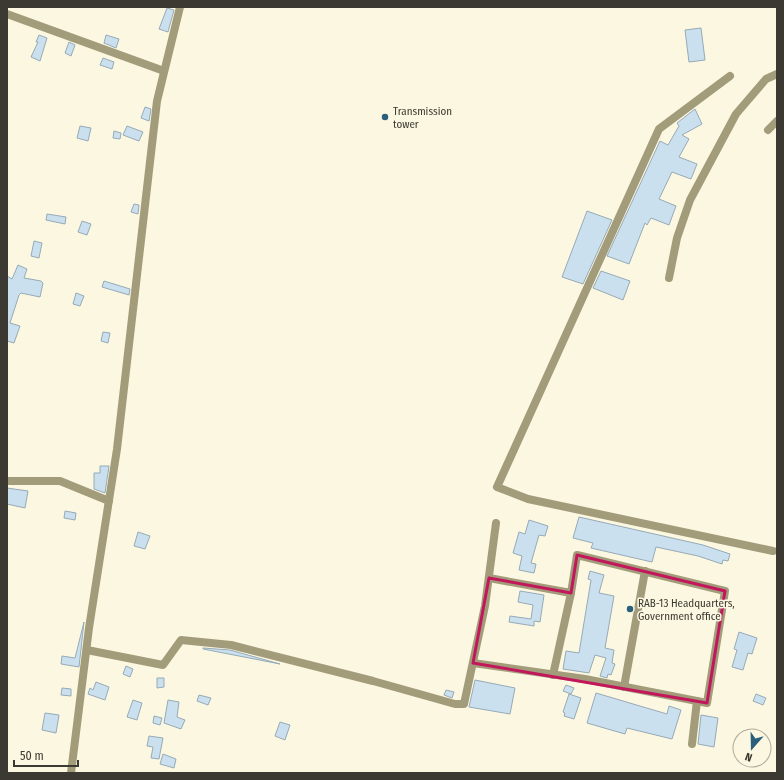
<svg xmlns="http://www.w3.org/2000/svg" width="784" height="780" font-family="'Fira Sans Condensed',sans-serif">
<style>
.building{fill:#cbe0ee;stroke:#96aab7}
.lines{fill:none;stroke-linecap:round;stroke-linejoin:round}
.minor{stroke:#a39c7b;stroke-width:8}
.marked{fill:none;stroke:#c2185b;stroke-width:3;stroke-linejoin:round}
.poi-dot{fill:#2c5f7c;stroke:#fcf7e1;stroke-width:1.5}
.labels{text-anchor:middle;dominant-baseline:central;stroke-width:3;stroke-linejoin:round;paint-order:stroke}
.poi-label{font-size:11px;fill:#3b3931;stroke:#fcf7e1;text-anchor:start}
</style>
<rect width="100%" height="100%" fill="#fcf7e1"/>
<g class="building">
<polygon points="167,8 174,10 168,32 159,29"/>
<polygon points="701,28 705,60 689,62 685,30"/>
<polygon points="39,35 47,38 40,61 31,57 38,42 36,42"/>
<polygon points="106,35 119,39 116,48 104,43"/>
<polygon points="69,42 75,45 71,56 65,53"/>
<polygon points="103,58 114,62 112,69 100,65"/>
<polygon points="145,107 151,109 149,121 141,118"/>
<polygon points="695,109 702,124 682,135 689,139 679,157 697,164 691,179 672,172 659,199 676,206 669,225 651,218 647,225 645,223 629,264 607,256 660,141 668,145 679,126 677,123"/>
<polygon points="80,126 91,128 88,141 77,138"/>
<polygon points="127,126 143,132 139,141 123,135"/>
<polygon points="114,131 121,133 120,139 113,138"/>
<polygon points="134,204 139,205 138,214 131,212"/>
<polygon points="587,211 612,220 583,284 562,277"/>
<polygon points="47,214 66,217 65,224 46,220"/>
<polygon points="82,221 91,224 87,235 78,232"/>
<polygon points="34,241 42,243 39,258 31,256"/>
<polygon points="18,265 27,269 24,278 41,281 43,283 40,297 21,293 19,295 10,323 20,326 14,343 7,341 7,276 12,279"/>
<polygon points="601,271 630,281 623,300 593,288"/>
<polygon points="104,281 130,289 129,295 102,287"/>
<polygon points="76,293 84,296 80,306 73,304"/>
<polygon points="103,332 110,333 108,343 101,341"/>
<polygon points="100,466 109,466 105,493 94,489 94,473 100,473"/>
<polygon points="7,488 28,491 25,508 7,504"/>
<polygon points="65,511 76,513 75,520 64,518"/>
<polygon points="579,517 703,545 730,554 728,561 723,560 722,564 698,556 656,547 652,562 591,548 593,543 573,538"/>
<polygon points="529,520 548,526 545,536 539,535 531,563 536,564 534,573 519,570 522,556 513,553 519,532 525,534"/>
<polygon points="138,532 150,536 145,549 134,546"/>
<polygon points="590,571 604,575 599,593 614,596 605,648 614,650 612,663 615,664 611,675 608,674 607,678 600,676 606,658 595,655 589,673 563,669 566,651 579,653 591,580 588,579"/>
<polygon points="520,591 544,595 540,622 534,621 534,626 509,622 510,616 531,619 533,605 518,602"/>
<polygon points="84,622 79,667 61,664 62,656 75,658"/>
<polygon points="739,632 757,638 752,654 748,653 743,670 732,667 737,650 734,649"/>
<polygon points="203,648 230,650 280,664 203,649"/>
<polygon points="126,666 133,669 130,677 123,674"/>
<polygon points="157,678 164,678 164,687 157,688"/>
<polygon points="475,680 515,688 510,714 469,707"/>
<polygon points="96,682 109,687 105,700 88,694 90,688 93,690"/>
<polygon points="566,685 574,688 571,694 563,691"/>
<polygon points="62,688 71,689 71,696 61,695"/>
<polygon points="446,690 454,692 452,698 444,695"/>
<polygon points="596,693 667,714 669,706 681,710 672,739 627,728 625,734 587,723"/>
<polygon points="569,694 581,698 574,719 564,716 565,713 563,712"/>
<polygon points="756,694 766,698 763,705 753,701"/>
<polygon points="199,695 211,698 208,705 197,701"/>
<polygon points="133,700 142,703 137,720 127,717"/>
<polygon points="168,700 179,702 177,717 185,720 181,729 164,723"/>
<polygon points="45,713 59,715 56,733 42,730"/>
<polygon points="701,715 718,718 714,747 698,744"/>
<polygon points="154,716 162,718 160,725 153,723"/>
<polygon points="280,722 290,725 285,740 275,736"/>
<polygon points="149,736 163,738 159,759 151,758 153,747 147,746"/>
<polygon points="163,754 176,759 174,768 160,764"/>
</g>
<g class="lines">
<g class="minor">
<polyline points="7,14 164,71"/>
<polyline points="730,76 659,129 497,487 528,499 773,551"/>
<polyline points="768,130 777,121"/>
<polyline points="669,278 677,238 690,200 736,114 766,79 777,74"/>
<polyline points="7,481 60,481 109,501"/>
<polyline points="87,650 163,665 181,640 231,645 373,681 455,704 464,704 485,606 496,523"/>
<polyline points="473,663 585,679 707,703 725,591 577,555 571,593 489,578"/>
<polyline points="553,675 571,593"/>
<polyline points="624,687 645,571"/>
<polyline points="692,744 697,701"/>
<polyline points="71,773 89,628 117,449 157,101 180,7"/>
</g>
</g>
<path class="marked" d="M577,555L725,591L707,703L473,663L489,578L571,593Z"/>
<g class="poi-dot">
<circle cx="385" cy="117" r="4"/>
<circle cx="630" cy="609" r="4"/>
</g>
<g class="labels">
<g class="poi-label">
<text x="393" y="111">Transmission<tspan x="393" dy="13">tower</tspan></text>
<text x="638" y="603">RAB-13 Headquarters,<tspan x="638" dy="13">Government office</tspan></text>
</g>
</g>
<rect width="784" height="780" fill="none" stroke="#3b3931" stroke-width="16"/>
<g transform="translate(752 748) rotate(200)"><circle r="19" fill="#fcf7e1" stroke="#afab9b"/>
<path d="M0-3L7 15L0 10L-7 15Z" fill="#2c5f7c"/>
<text y="-6" font-size="11" font-weight="bold" text-anchor="middle" fill="#3b3931">N</text>
</g>
<path d="M14 760v6h64v-6" fill="none" stroke="#3b3931" stroke-width="2"/>
<text x="20" y="760" font-size="12" fill="#3b3931" stroke="#fcf7e1" stroke-width="3" paint-order="stroke">50 m</text>
</svg>
